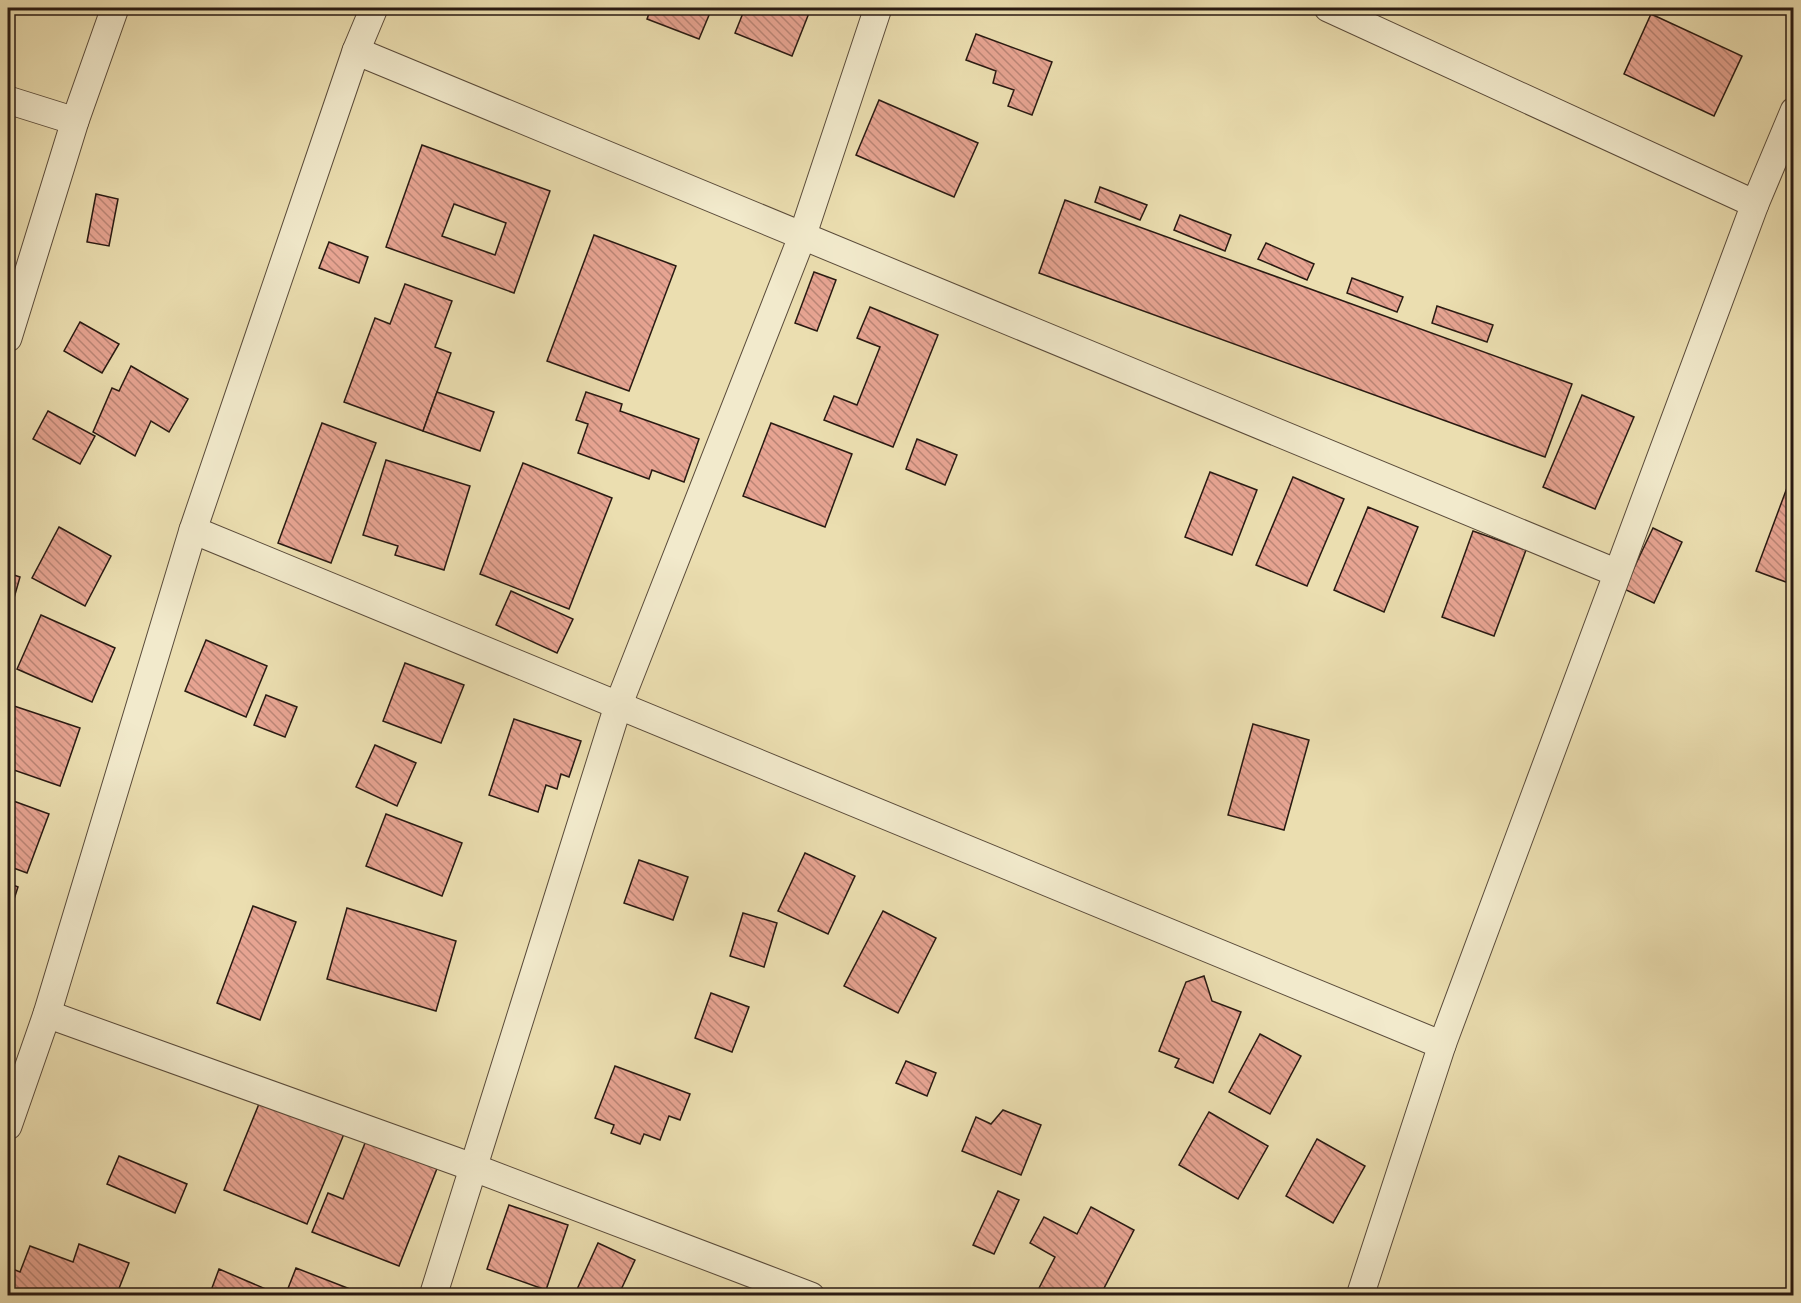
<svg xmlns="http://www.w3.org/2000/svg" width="1801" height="1303" font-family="Cardo,serif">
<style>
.building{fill:url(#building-back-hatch);stroke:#291a12;stroke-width:1.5;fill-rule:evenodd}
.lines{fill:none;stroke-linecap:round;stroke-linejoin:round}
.minor-casing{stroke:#5a4b3a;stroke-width:29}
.minor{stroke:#f2eacc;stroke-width:27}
</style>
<defs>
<pattern id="building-back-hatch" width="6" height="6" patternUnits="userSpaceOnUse" patternTransform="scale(1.5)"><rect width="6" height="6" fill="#e7a492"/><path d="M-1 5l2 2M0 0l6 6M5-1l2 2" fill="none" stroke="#bb8576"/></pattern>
</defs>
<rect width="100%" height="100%" fill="#ebdeb0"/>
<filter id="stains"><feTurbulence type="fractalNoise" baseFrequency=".00333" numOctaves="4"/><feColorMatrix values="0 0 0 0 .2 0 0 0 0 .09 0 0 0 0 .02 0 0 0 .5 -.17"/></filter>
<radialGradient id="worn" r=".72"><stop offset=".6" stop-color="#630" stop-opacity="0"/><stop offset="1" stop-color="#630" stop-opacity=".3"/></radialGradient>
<g class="building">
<polygon points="651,8 712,8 699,39 647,19"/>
<polygon points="745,8 811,8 792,56 735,33"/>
<polygon points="1651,14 1742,56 1714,116 1624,74"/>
<polygon points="976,34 1052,62 1032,115 1008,106 1014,90 993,83 996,71 966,60"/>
<polygon points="879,100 978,143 954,197 856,155"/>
<path d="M422,145L550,191L514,293L386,247ZM454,204L506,223L495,255L442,236Z"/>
<polygon points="1100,187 1147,205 1140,220 1095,202"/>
<polygon points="96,194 118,199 109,246 87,242"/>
<polygon points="1065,200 1572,384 1545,457 1039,273"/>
<polygon points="1180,215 1231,235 1225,251 1174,230"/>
<polygon points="594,235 676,266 629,391 547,361"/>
<polygon points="329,242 368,257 359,283 319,268"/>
<polygon points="1266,243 1314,264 1307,280 1258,259"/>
<polygon points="814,272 836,280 817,331 795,323"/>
<polygon points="1352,278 1403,297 1397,312 1347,293"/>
<polygon points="405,284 452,301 435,347 451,353 423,431 344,402 375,318 390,324"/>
<polygon points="1437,306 1493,325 1487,342 1432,323"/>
<polygon points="870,307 938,335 893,447 824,420 834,396 857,405 880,347 857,338"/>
<polygon points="80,322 119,344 102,373 64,351"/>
<polygon points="131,366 188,399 169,432 151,421 135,456 93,432 112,388 119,391"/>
<polygon points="437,392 494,412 480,451 423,431"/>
<polygon points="586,392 622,404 620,411 699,439 684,482 652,470 649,479 578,453 588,424 576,420"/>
<polygon points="1582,395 1634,417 1595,509 1543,487"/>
<polygon points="48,411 95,436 80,464 33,439"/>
<polygon points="322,423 376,443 331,563 278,543"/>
<polygon points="771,423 852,454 825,527 743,496"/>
<polygon points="917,439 957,455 945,485 906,469"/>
<polygon points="386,460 470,486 444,570 395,555 398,546 363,535"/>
<polygon points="523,463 612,498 569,609 480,574"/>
<polygon points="1794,469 1794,585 1756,571"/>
<polygon points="1210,472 1257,490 1232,555 1185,537"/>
<polygon points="1293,477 1344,499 1307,586 1256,565"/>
<polygon points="1368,507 1418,527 1384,612 1334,590"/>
<polygon points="59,527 111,556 85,606 32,578"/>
<polygon points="1653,528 1682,542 1654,603 1624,589"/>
<polygon points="1473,531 1526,550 1494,636 1442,617"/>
<polygon points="8,573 20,577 8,619"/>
<polygon points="511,591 573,619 557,653 496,625"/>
<polygon points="41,615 115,648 92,702 17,669"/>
<polygon points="206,640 267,666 246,717 185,691"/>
<polygon points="405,663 464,685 441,743 383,721"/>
<polygon points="266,695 297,707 285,737 254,725"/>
<polygon points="8,704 80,728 60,786 8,768"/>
<polygon points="514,719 581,741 569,777 561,774 557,789 546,785 538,812 489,795"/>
<polygon points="1253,724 1309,740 1284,830 1228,815"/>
<polygon points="375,745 416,763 397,806 356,787"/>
<polygon points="8,799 49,814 27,873 8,866"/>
<polygon points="386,814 462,843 442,896 366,866"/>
<polygon points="805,853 855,876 828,934 778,911"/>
<polygon points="639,860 688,877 673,920 624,903"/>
<polygon points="8,883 18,887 8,918"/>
<polygon points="253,906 296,922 260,1020 217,1003"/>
<polygon points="347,908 456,941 436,1011 327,979"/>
<polygon points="883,911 936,938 898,1013 844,986"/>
<polygon points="743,913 777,923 764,967 730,956"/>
<polygon points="1204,976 1212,1001 1241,1012 1213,1083 1175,1067 1179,1059 1159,1051 1186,982"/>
<polygon points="711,993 749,1007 732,1052 695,1038"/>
<polygon points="1260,1034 1301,1056 1270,1114 1229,1092"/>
<polygon points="906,1061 936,1073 927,1096 896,1083"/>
<polygon points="615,1066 690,1094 680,1120 669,1116 660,1140 644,1134 640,1144 611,1133 614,1125 595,1118"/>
<polygon points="263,1094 346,1129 307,1224 224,1190"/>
<polygon points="1003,1110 1041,1125 1021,1175 962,1151 976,1117 991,1124"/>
<polygon points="1209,1112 1268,1146 1238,1199 1179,1165"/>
<polygon points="367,1138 438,1166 399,1266 312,1232 328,1193 343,1199"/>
<polygon points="1317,1139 1365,1166 1333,1223 1286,1196"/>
<polygon points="119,1156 187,1184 175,1213 107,1184"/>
<polygon points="998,1191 1019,1200 994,1254 973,1245"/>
<polygon points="509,1205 568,1225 546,1290 487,1269"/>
<polygon points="1091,1207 1134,1230 1100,1296 1044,1296 1037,1292 1055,1257 1030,1243 1044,1217 1077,1234"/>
<polygon points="598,1243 635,1260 618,1296 574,1296"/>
<polygon points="79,1244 129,1263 116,1296 8,1296 8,1267 20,1272 30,1246 73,1262"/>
<polygon points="296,1268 368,1296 285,1296"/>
<polygon points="219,1269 282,1296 209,1296"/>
</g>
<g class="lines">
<defs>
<g id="minor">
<polyline points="1328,8 1755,204"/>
<polyline points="356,51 1617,573"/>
<polyline points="8,100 75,121"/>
<polyline points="8,338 75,121 115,8"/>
<polyline points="193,530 1442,1045"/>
<polyline points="47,1014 472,1167 811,1296"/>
<polyline points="8,1126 47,1014 193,530 356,51 374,8"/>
<polyline points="433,1296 618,706 802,237 878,8"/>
<polyline points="1360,1296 1442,1045 1755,204 1794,111"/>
</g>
</defs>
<use href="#minor" class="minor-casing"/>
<use href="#minor" class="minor"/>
</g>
<rect width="1801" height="1303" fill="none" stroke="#ebdeb0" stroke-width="30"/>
<rect x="9" y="9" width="1783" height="1285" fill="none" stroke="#291a12" stroke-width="3"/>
<rect x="15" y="15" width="1771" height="1273" fill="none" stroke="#291a12" stroke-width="1.5"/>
<rect width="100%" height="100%" filter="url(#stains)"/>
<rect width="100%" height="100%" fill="url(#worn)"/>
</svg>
